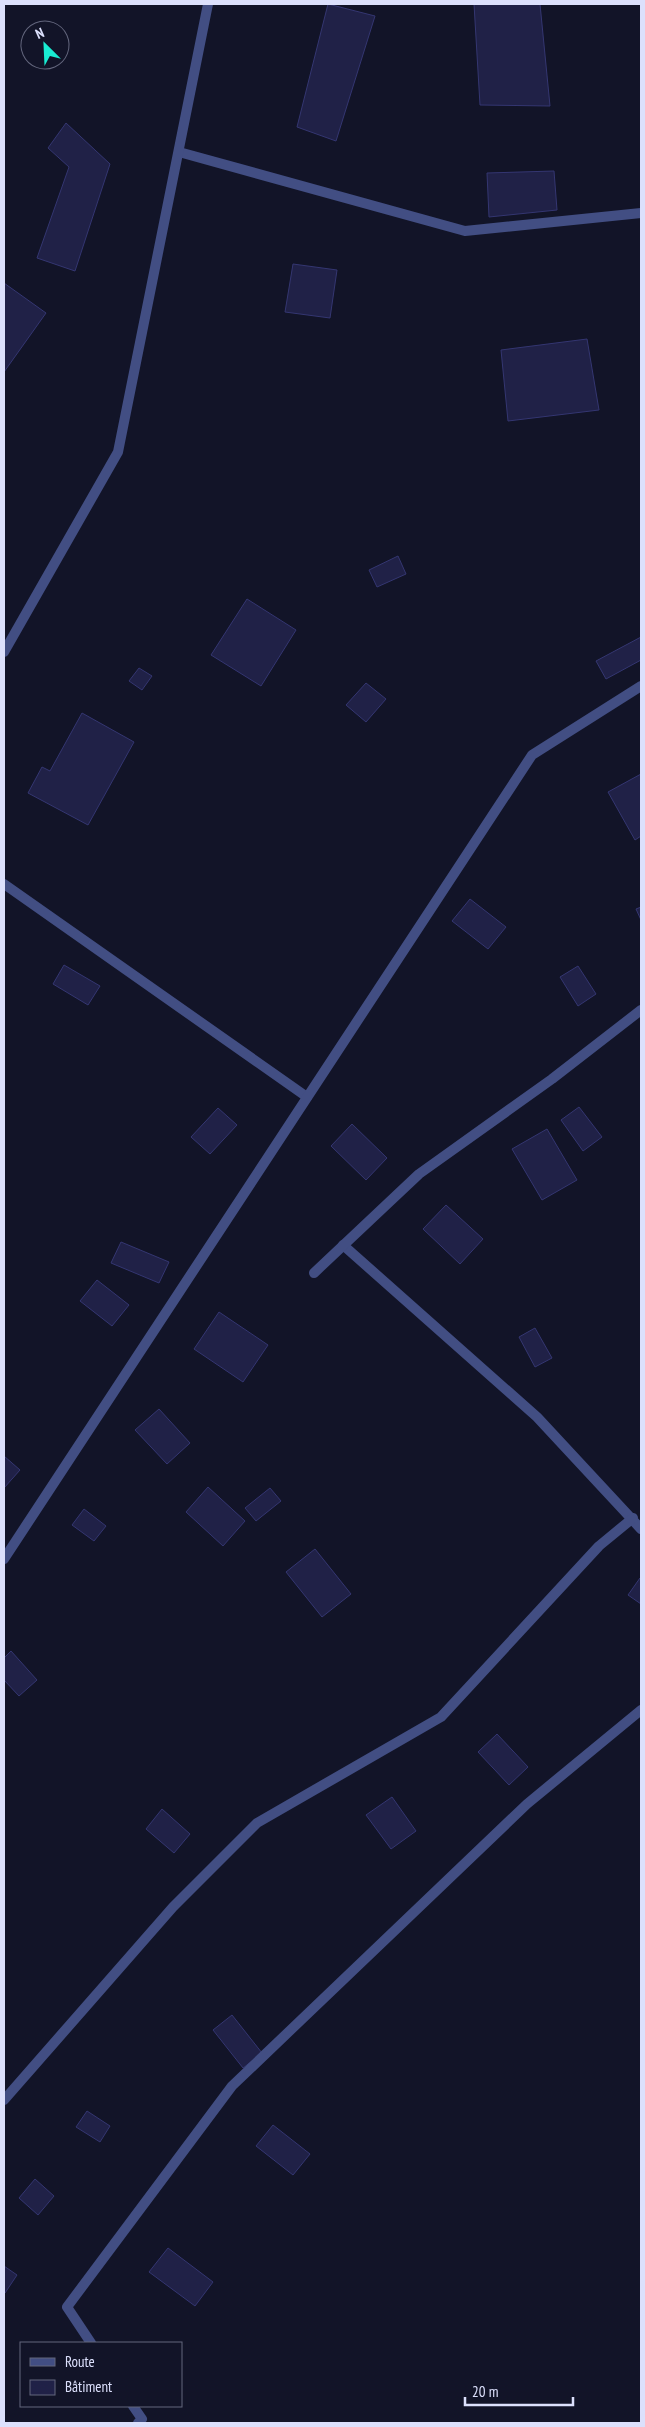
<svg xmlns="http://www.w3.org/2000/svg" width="645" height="2427" font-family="'PT Sans Narrow',sans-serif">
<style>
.building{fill:#202147;stroke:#343671}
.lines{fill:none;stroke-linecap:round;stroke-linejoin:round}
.minor{stroke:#424e83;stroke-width:10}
</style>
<rect width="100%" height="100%" fill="#121428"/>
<g class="building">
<polygon points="328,4 375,16 336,141 297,127"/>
<polygon points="474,4 540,4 550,106 480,105"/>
<polygon points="66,123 110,164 75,271 37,258 69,167 48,148"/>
<polygon points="554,171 557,210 489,217 487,173"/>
<polygon points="293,264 337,270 330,318 285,312"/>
<polygon points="4,283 46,313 4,372"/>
<polygon points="587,339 599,410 508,421 501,350"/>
<polygon points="398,556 406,574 377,587 369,570"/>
<polygon points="247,599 296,630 261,686 211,655"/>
<polygon points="641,637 641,660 606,679 596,661"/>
<polygon points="139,668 152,676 142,690 129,681"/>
<polygon points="366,683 386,699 366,722 346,705"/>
<polygon points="82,713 134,742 88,825 28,793 42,767 50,771"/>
<polygon points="641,774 641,836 635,840 608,792"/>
<polygon points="470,899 506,927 488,949 452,921"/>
<polygon points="641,907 641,920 636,909"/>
<polygon points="64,965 100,986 88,1005 53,984"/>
<polygon points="578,966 596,994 578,1006 560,977"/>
<polygon points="579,1107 602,1137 583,1151 561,1120"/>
<polygon points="218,1108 237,1125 210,1154 191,1137"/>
<polygon points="352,1124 387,1158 366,1180 331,1146"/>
<polygon points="547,1129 577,1180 542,1200 512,1149"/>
<polygon points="446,1205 483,1239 460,1264 423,1229"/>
<polygon points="121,1242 169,1262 159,1283 111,1263"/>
<polygon points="97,1280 129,1305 112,1326 80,1301"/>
<polygon points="219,1312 268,1345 243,1382 194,1349"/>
<polygon points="535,1328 552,1358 535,1367 519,1337"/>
<polygon points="159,1409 190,1443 167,1464 135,1430"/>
<polygon points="4,1456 20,1470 4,1488"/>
<polygon points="208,1487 245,1521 223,1546 186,1512"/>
<polygon points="270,1488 281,1501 256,1521 245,1508"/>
<polygon points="84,1509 106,1526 94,1541 72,1525"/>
<polygon points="315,1549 351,1594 322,1617 286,1572"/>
<polygon points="640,1578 641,1578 641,1604 628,1595"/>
<polygon points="11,1651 37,1680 19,1696 4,1680 4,1658"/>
<polygon points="497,1734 528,1767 509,1785 478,1752"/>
<polygon points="392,1797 416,1831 391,1849 366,1815"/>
<polygon points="162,1809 190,1834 174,1853 146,1829"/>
<polygon points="232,2015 262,2053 243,2068 213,2030"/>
<polygon points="87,2111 110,2126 100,2142 76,2127"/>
<polygon points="273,2125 310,2154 293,2175 256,2146"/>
<polygon points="35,2179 54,2196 38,2215 19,2198"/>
<polygon points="168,2248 213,2282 195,2306 149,2272"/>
<polygon points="4,2266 17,2275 5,2293 4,2291"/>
</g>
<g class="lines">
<g class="minor">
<polyline points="179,152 465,231 641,213"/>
<polyline points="4,652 118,452 208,4"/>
<polyline points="4,884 307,1097"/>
<polyline points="343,1245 537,1417 641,1529"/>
<polyline points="314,1273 419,1174 552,1079 641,1010"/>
<polyline points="4,1559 532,755 641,686"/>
<polyline points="4,2100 173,1907 257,1823 441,1717 599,1546 633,1518"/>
<polyline points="91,2343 67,2307 232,2086 527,1804 641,1710"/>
<polyline points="133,2406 142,2419 138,2423"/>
</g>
</g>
<rect width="645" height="2427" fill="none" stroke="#dce0fc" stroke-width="10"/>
<rect x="20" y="2342" width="162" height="65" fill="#121428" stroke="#63667d"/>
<rect x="30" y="2358" width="25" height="8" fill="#424e83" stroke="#63667d"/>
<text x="65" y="2367" font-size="15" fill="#dce0fc">Route</text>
<rect x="30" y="2380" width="25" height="15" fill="#202147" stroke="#63667d"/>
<text x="65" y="2392" font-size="15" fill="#dce0fc">Bâtiment</text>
<g transform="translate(45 45) rotate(336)"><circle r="24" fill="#121428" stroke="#63667d"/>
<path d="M0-4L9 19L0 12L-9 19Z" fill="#19ecd2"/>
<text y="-8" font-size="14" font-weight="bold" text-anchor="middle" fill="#dce0fc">N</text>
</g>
<path d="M465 2397v8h108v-8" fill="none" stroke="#dce0fc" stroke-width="2.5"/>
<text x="472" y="2397" font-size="15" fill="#dce0fc" stroke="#121428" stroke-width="4" paint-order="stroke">20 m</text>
</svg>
